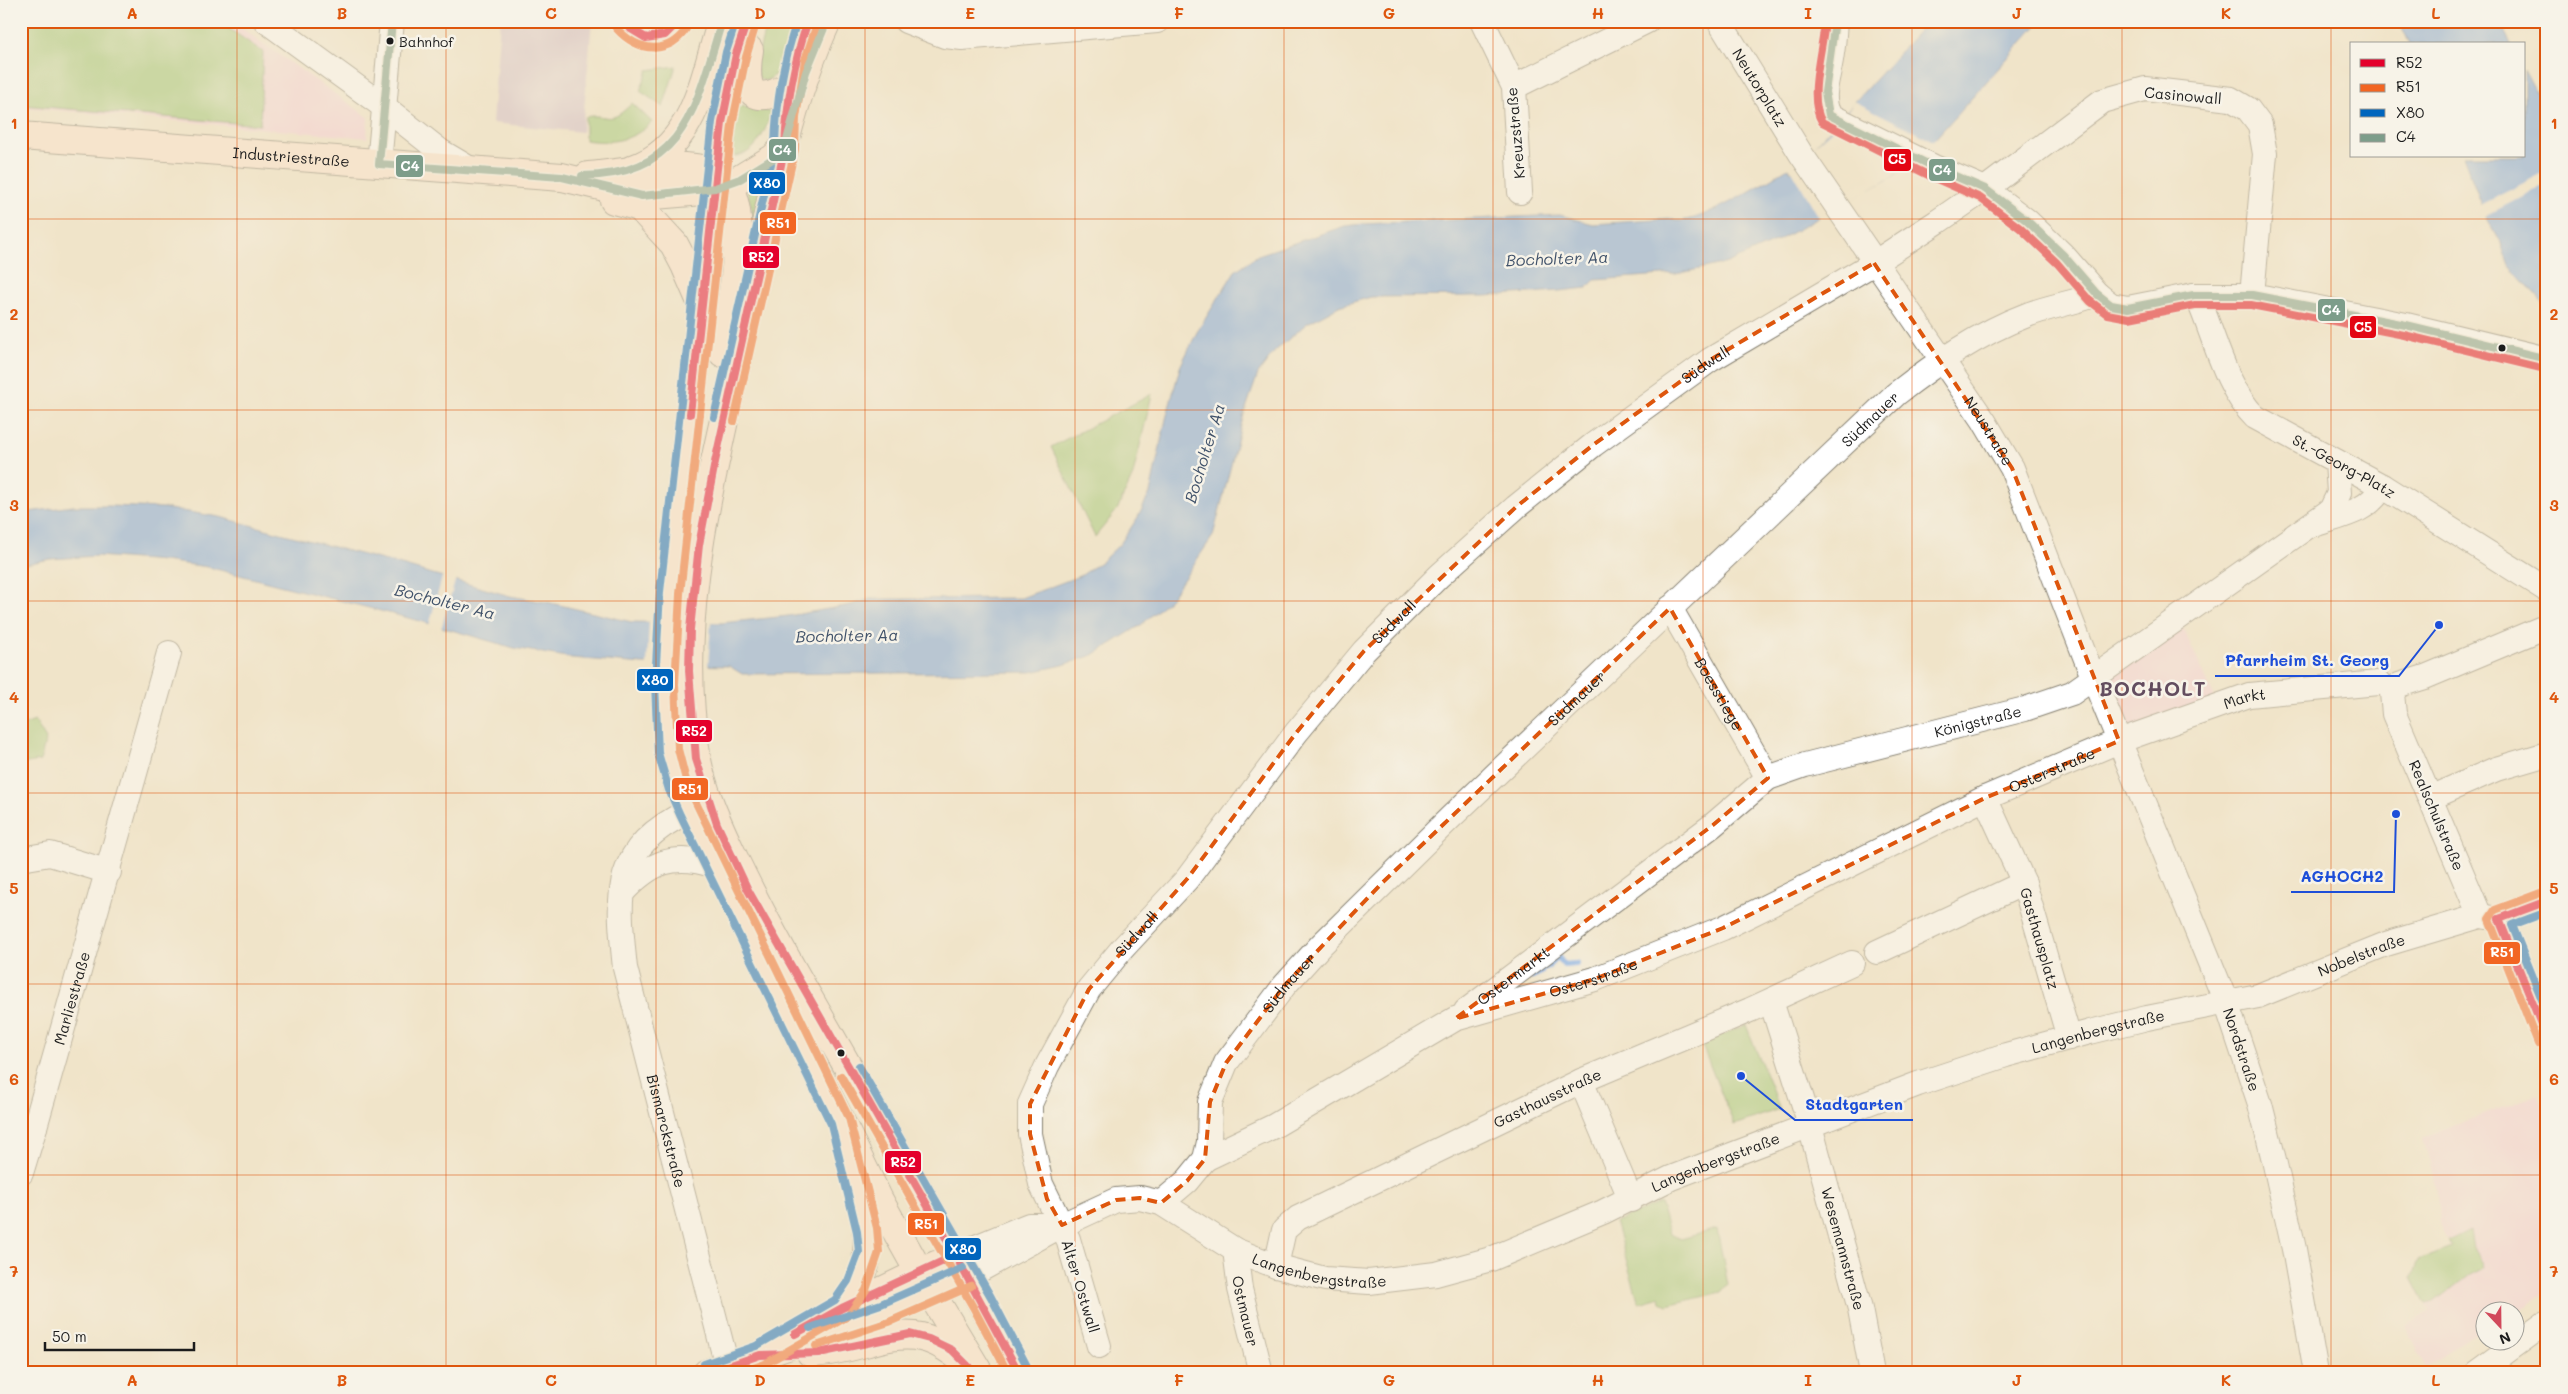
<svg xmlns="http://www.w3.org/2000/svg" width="2568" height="1394" font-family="Mali,sans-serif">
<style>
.built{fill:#f5cfda}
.industrial{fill:#d1bdcb}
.green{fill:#9dc774;stroke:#5c7248}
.water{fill:#75a3de;stroke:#48607d}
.pier{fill:#f0e4c9}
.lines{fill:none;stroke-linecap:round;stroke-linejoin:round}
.stream{stroke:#75a3de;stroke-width:6}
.street-casing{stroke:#868072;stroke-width:26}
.secondary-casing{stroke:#868072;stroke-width:30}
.street{stroke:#fff;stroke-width:24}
.secondary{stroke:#fde4d0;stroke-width:28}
.bus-1-casing{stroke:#f7f3e8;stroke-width:11}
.bus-2-casing{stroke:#f7f3e8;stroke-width:11}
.bus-3-casing{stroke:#f7f3e8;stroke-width:11}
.bus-4-casing{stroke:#f7f3e8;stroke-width:11}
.bus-5-casing{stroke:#f7f3e8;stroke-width:11}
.bus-1{stroke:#e4002b;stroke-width:8}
.bus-2{stroke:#f26522;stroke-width:8}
.bus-3{stroke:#0065bd;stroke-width:8}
.bus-4{stroke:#7d9d8a;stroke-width:8}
.bus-5{stroke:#e30613;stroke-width:8}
.marked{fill:none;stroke:#de560d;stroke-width:4;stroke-dasharray:10 6;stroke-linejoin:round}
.grid{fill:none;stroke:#de560d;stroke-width:1;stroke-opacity:0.55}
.bus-dot{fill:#1c1c1c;stroke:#f7f3e8;stroke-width:2}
.labels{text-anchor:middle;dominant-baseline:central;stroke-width:5;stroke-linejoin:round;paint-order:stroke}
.bus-label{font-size:14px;fill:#1c1c1c;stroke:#f7f3e8;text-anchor:start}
.street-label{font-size:15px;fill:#1c1c1c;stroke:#f7f3e8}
.water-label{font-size:16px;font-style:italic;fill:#40526a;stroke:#f7f3e8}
.district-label{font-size:20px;font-weight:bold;letter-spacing:1px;fill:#634d5f;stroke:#f7f3e8}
.leader{fill:none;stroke:#1d4ed8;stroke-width:2}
.callout-dot{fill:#1d4ed8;stroke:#f7f3e8;stroke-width:2}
.callout-label{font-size:16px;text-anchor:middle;font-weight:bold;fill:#1d4ed8;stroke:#f7f3e8;stroke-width:5;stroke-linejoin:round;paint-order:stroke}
.line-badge{stroke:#f7f3e8;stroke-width:2}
.badge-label{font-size:14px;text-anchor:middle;font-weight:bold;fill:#fff}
.neatline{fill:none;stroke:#de560d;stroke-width:2}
.grid-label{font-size:16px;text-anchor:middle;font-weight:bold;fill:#de560d}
</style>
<rect width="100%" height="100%" fill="#f7f3e8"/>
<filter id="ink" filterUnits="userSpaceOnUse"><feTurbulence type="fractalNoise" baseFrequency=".02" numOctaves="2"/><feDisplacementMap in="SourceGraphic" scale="10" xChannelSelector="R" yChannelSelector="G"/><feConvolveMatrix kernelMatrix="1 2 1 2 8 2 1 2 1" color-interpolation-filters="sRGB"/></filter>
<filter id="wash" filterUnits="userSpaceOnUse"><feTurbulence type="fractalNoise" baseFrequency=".0096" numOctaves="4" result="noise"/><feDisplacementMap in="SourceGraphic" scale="20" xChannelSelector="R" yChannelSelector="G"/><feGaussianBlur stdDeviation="1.12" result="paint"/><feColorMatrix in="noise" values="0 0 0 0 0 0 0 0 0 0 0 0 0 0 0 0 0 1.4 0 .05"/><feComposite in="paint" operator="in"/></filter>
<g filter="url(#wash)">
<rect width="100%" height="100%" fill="#f0e4c9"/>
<g class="built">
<polygon points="21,21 231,21 368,117 367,138 21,107"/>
<polygon points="2178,617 2218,705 2119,741 2093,677"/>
<polygon points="2538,1093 2547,1124 2547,1292 2516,1313 2486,1312 2485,1333 2480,1337 2477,1332 2426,1368 2406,1326 2429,1311 2411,1277 2418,1260 2451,1247 2439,1222 2437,1190 2423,1138"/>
</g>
<polygon class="industrial" points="500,21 592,21 582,132 492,123"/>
<g class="green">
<polygon points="21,21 218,21 263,52 260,125 21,105"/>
<path d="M767,21H799C792,38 783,78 764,81L758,77L756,63Z"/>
<polygon points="676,66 663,107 640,91 648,70"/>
<path d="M632,103L652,122C633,141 611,144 585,140V117C609,112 608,128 632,103Z"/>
<path d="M736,105L772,112C765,130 757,155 734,156L731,153Z"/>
<polygon points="764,183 752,235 752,209 747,192"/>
<polygon points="1152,394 1133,475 1117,510 1095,537 1051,447"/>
<polygon points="35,721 46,739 40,761 21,764 21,726"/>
<polygon points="1746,1025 1780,1109 1734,1125 1701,1043"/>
<polygon points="1660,1203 1670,1234 1681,1239 1717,1229 1728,1285 1722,1292 1667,1305 1661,1302 1660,1297 1639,1303 1615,1222"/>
<polygon points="2470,1230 2473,1249 2483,1262 2484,1267 2470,1274 2434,1302 2426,1304 2412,1277 2418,1260 2451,1247 2448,1241"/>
</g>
<g class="water">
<path d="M1928,21H2041L1934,140L1897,174L1779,240L1727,263L1676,274L1595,280L1587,288L1559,291L1485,296L1371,297L1339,306L1306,324L1275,351L1258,374L1244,414L1213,536L1170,599L1141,625L1093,655L1063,665L1031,672L742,674L729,666L642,664L572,658L514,648L420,621L208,567L163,561L97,556L50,559L21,565V513L73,506H110L163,508L220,517L394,563L510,596L551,603L632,622L721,623L788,616L851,605L870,599L1021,598L1082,575L1102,561L1120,544L1138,517L1150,493L1166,419L1180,367L1197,332L1235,271L1258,255L1345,226L1364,224L1560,215L1593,224L1671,219C1691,231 1768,180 1788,168L1791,172Z"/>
<polygon points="2399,21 2499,21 2511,44 2410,44"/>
<polygon points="2524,70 2547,114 2547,307 2509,265 2501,243 2487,218 2463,156 2524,156"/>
</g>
<g class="pier">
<polygon points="1854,101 1935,142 1907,168 1820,219 1790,167 1841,122"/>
<polygon points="2547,171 2547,184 2485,216 2479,206"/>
<polygon points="443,574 456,578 441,629 429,626"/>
<polygon points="649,620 711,620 708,668 647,666"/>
</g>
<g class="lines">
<polyline class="stream" points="1530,977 1541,972 1540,969 1549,966 1558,957 1564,965 1576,964"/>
</g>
</g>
<g filter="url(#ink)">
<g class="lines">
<defs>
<g id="street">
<polyline points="266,21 383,106 440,151 472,170"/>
<polyline points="906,21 945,36 962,38 1157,21"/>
<polyline points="1482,21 1514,87 1520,192"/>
<path id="s1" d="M1719,21L1801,154L1984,421L2012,468L2093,677L2226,1002L2260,1104L2274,1160L2294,1249L2316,1373"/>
<path d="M1835,21C1834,32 1834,42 1832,53C1830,74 1819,95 1829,115L1934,167L1985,189L2026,220L2064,256L2097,294L2111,305L2128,308L2194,295H2252L2406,325L2547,359"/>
<polyline points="1514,87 1647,21"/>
<polyline points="379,164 392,21"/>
<path id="s2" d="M2194,295L2201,306C2215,340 2228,391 2255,417L2382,486L2547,590"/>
<path d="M2317,524C2341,516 2371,511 2382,486"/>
<path id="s3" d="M1670,608L1768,778"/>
<polyline points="1985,798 2024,883"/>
<polyline points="2430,798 2496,769 2547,754"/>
<path id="s4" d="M689,811C612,848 617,892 625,968L727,1366"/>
<polyline points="21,859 50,854 109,872"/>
<path d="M622,893C650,862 674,852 715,866"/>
<polyline points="2480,916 2394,714 2392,693 2399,685 2425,677 2547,626"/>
<path id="s5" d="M1877,952L2024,883L2069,1038"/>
<path id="s6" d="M1771,1001L1807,1115L1860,1309L1872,1373"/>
<path id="s7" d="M1466,1011L1713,825L1768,778L1805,765L2025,709L2072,693L2331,510L2339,493L2337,462"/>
<polyline points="1581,1081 1631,1200"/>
<path id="s8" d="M21,1129L35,1127L169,653"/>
<path id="s9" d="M1205,1159L1274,1126L1455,1019L1595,979L1723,928L1985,798L2119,741L2249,695L2378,683"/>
<polyline points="21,1173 35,1127"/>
<path id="s10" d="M1161,1203L1187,1181L1205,1159L1209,1142L1210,1102L1226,1063L1284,986L1321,945L1450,818L1896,394C1936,363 1979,333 2027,315C2050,306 2074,303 2097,294"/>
<path id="s11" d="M1235,1250L1240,1289L1261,1373"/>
<polyline points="954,1256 1029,1225 1062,1225"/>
<path id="s12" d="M1276,1266L1284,1230L1298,1218L1581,1081L1750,1010L1852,963"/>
<path id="s13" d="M967,1277L1062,1225L1116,1200L1140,1198L1161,1203L1235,1250L1276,1266L1325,1279L1369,1282L1436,1274L1491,1259L1603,1212L1671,1178L1918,1084L2006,1055L2090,1032L2147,1018L2258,996L2386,944L2480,916L2499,919L2547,1040"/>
<path id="s14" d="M1099,1346L1068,1239L1041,1184L1030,1134V1104L1047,1066L1089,989L1122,949L1187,879L1296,733L1364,651L1439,576L1516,507L1593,445L1710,360L1874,263L1937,222L1985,189L2102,101L2145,89L2231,99L2248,109L2260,125L2265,154L2252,295"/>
<polyline points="2477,1373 2547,1322"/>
</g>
<g id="secondary">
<polyline points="747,21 736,54 722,123 670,593 665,684 668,751 678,787 689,811 879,1200 931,1293 979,1373"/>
<path d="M827,21C780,122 765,237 741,344C712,478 673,616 696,754C701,787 716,820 730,850C755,903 783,954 812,1004C882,1127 954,1248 1019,1373"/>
<path d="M749,50C740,108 764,102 804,78"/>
<path id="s15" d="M21,136L562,177L642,196L703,191L740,179L774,158L785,147V142"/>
<path d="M633,169C696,148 704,75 722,21"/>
<path d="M588,176C626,174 669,161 706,170C762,182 728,313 723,353"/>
<polyline points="614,200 640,207 661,230 674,244 685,265 701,302"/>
<path d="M842,1308C882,1260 866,1225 853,1171"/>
<polyline points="822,1320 936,1265"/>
<path d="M811,1353C877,1350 909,1308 969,1366"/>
<polyline points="707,1373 885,1313 967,1277"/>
</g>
</defs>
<use href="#street" class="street-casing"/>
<use href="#secondary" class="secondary-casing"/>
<use href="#street" class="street"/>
<use href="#secondary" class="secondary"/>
<defs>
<g id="bus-1">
<polyline points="624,21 631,29 646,38 665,35 679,21"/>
<path d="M808,21C793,64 787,102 785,147L715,462L699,545L690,629L689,671L696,759L717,824L748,890L946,1238L1019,1373"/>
<polyline points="690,414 722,123 736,54 747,21"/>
<polyline points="2499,919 2547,1039"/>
<polyline points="2499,919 2547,901"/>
<polyline points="795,1334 842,1308 954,1256"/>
<polyline points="708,1373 760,1355 819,1353 910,1334 929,1339 952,1350 975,1373"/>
</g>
<g id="bus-2">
<path d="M616,28C638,52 669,57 688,26"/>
<polyline points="734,421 795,149 796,118 805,60 817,24"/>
<polyline points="2538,1044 2489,919 2495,910 2543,892"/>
<polyline points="841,1076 973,1307 1008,1373"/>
<polyline points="816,1346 889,1322 971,1286"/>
<polyline points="739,1373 765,1364 848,1316 866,1290 879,1252 877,1228 849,1118 698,807 687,784 678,749 675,684 680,594 732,125 746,57 756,24"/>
</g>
<g id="bus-3">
<path d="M714,417L775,146C776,103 783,62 797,21"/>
<polyline points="2547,912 2512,925 2547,1012"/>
<polyline points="859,1066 991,1297 1028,1368"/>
<polyline points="810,1328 881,1304 963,1268"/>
<polyline points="704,1364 756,1346 835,1300 848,1281 859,1252 857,1232 831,1124 680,815 669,790 658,753 655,683 660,592 712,122 726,52 736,21"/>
</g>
<g id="bus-4">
<polyline points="392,21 379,164 562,177 642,196 715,188 740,179 774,158 785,147 806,72 827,21"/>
<polyline points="1835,21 1825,92 1829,115 1934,167 1985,189 2026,220 2064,256 2097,294 2111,305 2128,308 2194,295 2252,295 2406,325 2547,359"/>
<path d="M582,176C687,175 696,104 722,21"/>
</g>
<path id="bus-5" d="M1825,21C1823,49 1807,98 1822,122L1930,176L1980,198L2020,228L2057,263L2090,301L2107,314L2129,318L2195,305H2251L2404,335L2545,369"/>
</defs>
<use href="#bus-1" class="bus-1-casing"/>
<use href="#bus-2" class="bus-2-casing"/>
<use href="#bus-3" class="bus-3-casing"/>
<use href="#bus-4" class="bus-4-casing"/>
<use href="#bus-5" class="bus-5-casing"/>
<use href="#bus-1" class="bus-1"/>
<use href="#bus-2" class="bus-2"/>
<use href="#bus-3" class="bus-3"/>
<use href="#bus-4" class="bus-4"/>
<use href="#bus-5" class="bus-5"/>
</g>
</g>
<path d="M0 0H2568V1394H0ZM1874,263L2012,468L2119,741L1985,798L1723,928L1595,979L1455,1019L1713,825L1768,778L1670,608L1381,884L1284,986L1226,1063L1210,1102L1205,1159L1187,1181L1161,1203L1140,1198L1116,1200L1062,1225L1047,1199L1030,1134V1104L1089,989L1187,879L1296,733L1364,651L1516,507L1593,445L1710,360Z" fill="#f0e4c9" fill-opacity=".55" fill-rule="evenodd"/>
<path class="marked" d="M1874,263L2012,468L2119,741L1985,798L1723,928L1595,979L1455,1019L1713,825L1768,778L1670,608L1381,884L1284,986L1226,1063L1210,1102L1205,1159L1187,1181L1161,1203L1140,1198L1116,1200L1062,1225L1047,1199L1030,1134V1104L1089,989L1187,879L1296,733L1364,651L1516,507L1593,445L1710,360Z"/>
<path class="grid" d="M237,21V1373M446,21V1373M656,21V1373M865,21V1373M1075,21V1373M1284,21V1373M1493,21V1373M1703,21V1373M1912,21V1373M2122,21V1373M2331,21V1373M21,219H2547M21,410H2547M21,601H2547M21,793H2547M21,984H2547M21,1175H2547"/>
<g class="bus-dot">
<circle cx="390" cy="41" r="4.5"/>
<circle cx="2502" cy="348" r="4.5"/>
<circle cx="841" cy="1053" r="4.5"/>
</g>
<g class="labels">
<g class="bus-label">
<text x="399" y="41">Bahnhof</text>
</g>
<g class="street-label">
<text stroke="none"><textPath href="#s1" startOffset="78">Neutorplatz</textPath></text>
<text transform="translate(2183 95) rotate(5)">Casinowall</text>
<text transform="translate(1515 133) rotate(-95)">Kreuzstraße</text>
<text stroke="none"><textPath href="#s15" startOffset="271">Industriestraße</textPath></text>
<text stroke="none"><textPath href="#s14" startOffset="1266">Südwall</textPath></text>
<text stroke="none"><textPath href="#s10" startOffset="1074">Südmauer</textPath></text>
<text stroke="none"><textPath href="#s1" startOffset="491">Neustraße</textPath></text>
<text stroke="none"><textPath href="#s2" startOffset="239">St.-Georg-Platz</textPath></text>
<text stroke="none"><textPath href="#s14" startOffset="861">Südwall</textPath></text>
<text stroke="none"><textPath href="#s3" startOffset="99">Boesstiege</textPath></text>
<text stroke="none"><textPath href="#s10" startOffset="669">Südmauer</textPath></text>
<text stroke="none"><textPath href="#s9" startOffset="1141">Markt</textPath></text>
<text stroke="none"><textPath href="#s7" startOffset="599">Königstraße</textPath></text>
<text stroke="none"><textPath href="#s9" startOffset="935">Osterstraße</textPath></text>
<text transform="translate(2437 815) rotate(67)">Realschulstraße</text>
<text stroke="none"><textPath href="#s14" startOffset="456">Südwall</textPath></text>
<text stroke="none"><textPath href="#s5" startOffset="220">Gasthausplatz</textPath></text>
<text stroke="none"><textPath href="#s13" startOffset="1489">Nobelstraße</textPath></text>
<text stroke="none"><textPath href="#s7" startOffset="59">Ostermarkt</textPath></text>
<text stroke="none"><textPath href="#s9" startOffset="431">Osterstraße</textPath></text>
<text stroke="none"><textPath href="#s10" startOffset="264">Südmauer</textPath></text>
<text stroke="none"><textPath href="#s8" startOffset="148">Marliestraße</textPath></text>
<text stroke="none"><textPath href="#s13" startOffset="1214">Langenbergstraße</textPath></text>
<text stroke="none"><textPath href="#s1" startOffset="1160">Nordstraße</textPath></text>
<text stroke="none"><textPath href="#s12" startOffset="332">Gasthausstraße</textPath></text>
<text stroke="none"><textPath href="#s4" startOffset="355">Bismarckstraße</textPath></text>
<text stroke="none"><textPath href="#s13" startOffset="809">Langenbergstraße</textPath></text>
<text stroke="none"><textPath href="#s6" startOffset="258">Wesemannstraße</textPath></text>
<text stroke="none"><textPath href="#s13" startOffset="389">Langenbergstraße</textPath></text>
<text transform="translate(1081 1286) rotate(73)">Alter Ostwall</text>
<text stroke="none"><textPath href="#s11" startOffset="62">Ostmauer</textPath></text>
</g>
<g class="water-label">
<text transform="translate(1557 258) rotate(-2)">Bocholter Aa</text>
<text transform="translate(1204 453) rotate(-73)">Bocholter Aa</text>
<text transform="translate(445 601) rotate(14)">Bocholter Aa</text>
<text transform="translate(847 635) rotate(-1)">Bocholter Aa</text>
</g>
<g class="district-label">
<text x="2153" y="688">BOCHOLT</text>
</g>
</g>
<path class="leader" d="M2439 625L2399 676H2215M2396 814L2394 892H2291M1741 1076L1795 1120H1913"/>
<g class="callout-dot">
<circle cx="2439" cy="625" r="5"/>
<circle cx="2396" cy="814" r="5"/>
<circle cx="1741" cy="1076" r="5"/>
</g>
<g class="callout-label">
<text x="2307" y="666">Pfarrheim St. Georg</text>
<text x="2342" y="882">AGHOCH2</text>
<text x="1854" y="1110">Stadtgarten</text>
</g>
<g class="line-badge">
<rect x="768" y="138" width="29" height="24" rx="5" fill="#7d9d8a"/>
<rect x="1883" y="148" width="29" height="24" rx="5" fill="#e30613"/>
<rect x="395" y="154" width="29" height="24" rx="5" fill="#7d9d8a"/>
<rect x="1928" y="158" width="28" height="24" rx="5" fill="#7d9d8a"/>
<rect x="748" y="171" width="38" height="24" rx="5" fill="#0065bd"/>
<rect x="759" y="211" width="38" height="24" rx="5" fill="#f26522"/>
<rect x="742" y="245" width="38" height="24" rx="5" fill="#e4002b"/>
<rect x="2317" y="298" width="29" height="24" rx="5" fill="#7d9d8a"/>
<rect x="2349" y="315" width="28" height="24" rx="5" fill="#e30613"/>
<rect x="636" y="668" width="38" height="24" rx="5" fill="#0065bd"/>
<rect x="675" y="719" width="38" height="24" rx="5" fill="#e4002b"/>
<rect x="671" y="777" width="38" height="24" rx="5" fill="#f26522"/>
<rect x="2483" y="941" width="38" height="24" rx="5" fill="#f26522"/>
<rect x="884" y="1150" width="38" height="24" rx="5" fill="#e4002b"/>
<rect x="907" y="1212" width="38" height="24" rx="5" fill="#f26522"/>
<rect x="944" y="1237" width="38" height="24" rx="5" fill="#0065bd"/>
</g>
<g class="badge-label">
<text x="782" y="155">C4</text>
<text x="1897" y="164">C5</text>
<text x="410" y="171">C4</text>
<text x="1942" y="175">C4</text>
<text x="767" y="188">X80</text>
<text x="778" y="228">R51</text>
<text x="761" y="262">R52</text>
<text x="2331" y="315">C4</text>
<text x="2363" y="332">C5</text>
<text x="655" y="685">X80</text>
<text x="694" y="736">R52</text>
<text x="690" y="794">R51</text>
<text x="2502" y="957">R51</text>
<text x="903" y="1167">R52</text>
<text x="926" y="1229">R51</text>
<text x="963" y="1254">X80</text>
</g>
<rect width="2568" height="1394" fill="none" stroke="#f7f3e8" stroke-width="55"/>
<rect x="2350" y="42" width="175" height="115" fill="#f7f3e8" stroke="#9f9d96"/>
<rect x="2360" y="59" width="25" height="8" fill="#e4002b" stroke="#9f9d96"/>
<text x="2396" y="68" font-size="15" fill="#1c1c1c">R52</text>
<rect x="2360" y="84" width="25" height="8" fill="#f26522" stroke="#9f9d96"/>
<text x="2396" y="92" font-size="15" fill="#1c1c1c">R51</text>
<rect x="2360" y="109" width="25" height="8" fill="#0065bd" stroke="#9f9d96"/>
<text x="2396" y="118" font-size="15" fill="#1c1c1c">X80</text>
<rect x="2360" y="134" width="25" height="8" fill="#7d9d8a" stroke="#9f9d96"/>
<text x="2396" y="142" font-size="15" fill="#1c1c1c">C4</text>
<g transform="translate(2500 1326) rotate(158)"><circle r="24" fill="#f7f3e8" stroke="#9f9d96"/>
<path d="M0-4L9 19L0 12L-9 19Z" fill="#d1495b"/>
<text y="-8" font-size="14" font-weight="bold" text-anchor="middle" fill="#1c1c1c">N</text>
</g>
<path d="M45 1342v8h149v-8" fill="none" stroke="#1c1c1c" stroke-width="2.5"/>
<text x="52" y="1342" font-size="15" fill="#1c1c1c" stroke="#f7f3e8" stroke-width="4" paint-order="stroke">50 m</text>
<rect x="28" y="28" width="2512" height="1338" class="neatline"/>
<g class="grid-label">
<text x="132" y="19">A</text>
<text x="342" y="19">B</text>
<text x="551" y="19">C</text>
<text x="760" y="19">D</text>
<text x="970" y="19">E</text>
<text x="1179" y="19">F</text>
<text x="1389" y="19">G</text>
<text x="1598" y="19">H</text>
<text x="1808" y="19">I</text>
<text x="2017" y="19">J</text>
<text x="2226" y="19">K</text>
<text x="2436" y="19">L</text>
<text x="14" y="129">1</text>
<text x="2554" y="129">1</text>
<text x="14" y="320">2</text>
<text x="2554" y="320">2</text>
<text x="14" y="511">3</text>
<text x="2554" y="511">3</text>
<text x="14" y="703">4</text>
<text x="2554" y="703">4</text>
<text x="14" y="894">5</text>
<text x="2554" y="894">5</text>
<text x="14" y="1085">6</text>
<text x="2554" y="1085">6</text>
<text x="14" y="1277">7</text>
<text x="2554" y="1277">7</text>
<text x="132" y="1386">A</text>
<text x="342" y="1386">B</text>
<text x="551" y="1386">C</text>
<text x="760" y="1386">D</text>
<text x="970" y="1386">E</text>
<text x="1179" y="1386">F</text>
<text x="1389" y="1386">G</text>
<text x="1598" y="1386">H</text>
<text x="1808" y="1386">I</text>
<text x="2017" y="1386">J</text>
<text x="2226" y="1386">K</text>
<text x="2436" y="1386">L</text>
</g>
</svg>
